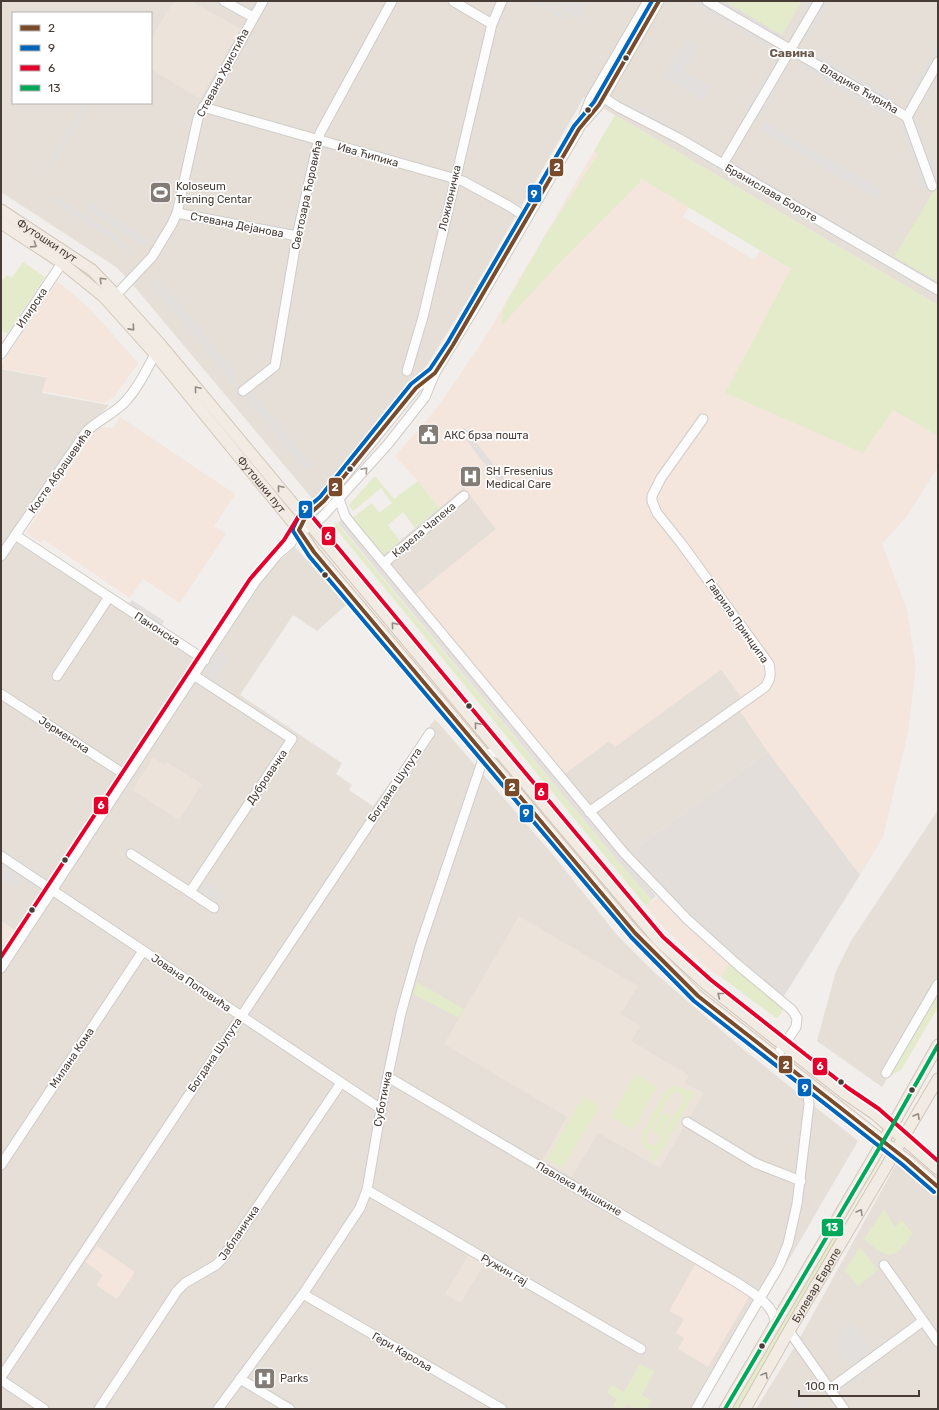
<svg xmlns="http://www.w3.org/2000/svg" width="939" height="1410" font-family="Rubik,sans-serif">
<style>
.residential{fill:#e5dfd8;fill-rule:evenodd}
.commercial{fill:#f4e6dd}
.industrial{fill:#e3deda}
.education{fill:#ece3da}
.green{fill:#e4ebca;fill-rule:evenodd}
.parking{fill:#e3dfdc}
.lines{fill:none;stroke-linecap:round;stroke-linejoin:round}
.minor-casing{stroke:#cfccc8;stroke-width:11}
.major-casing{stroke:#d3c6b8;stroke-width:13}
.minor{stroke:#fdfcfc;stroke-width:9}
.major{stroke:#f1ebe4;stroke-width:11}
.bus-1-casing{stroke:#fff;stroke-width:7}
.bus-2-casing{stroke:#fff;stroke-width:7}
.bus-3-casing{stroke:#fff;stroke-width:7}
.bus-4-casing{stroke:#fff;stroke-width:7}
.bus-1{stroke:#7a4b2a;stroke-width:4}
.bus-2{stroke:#0065bd;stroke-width:4}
.bus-3{stroke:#e4002b;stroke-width:4}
.bus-4{stroke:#00a859;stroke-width:4}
.oneway{stroke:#948b84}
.oneway2{stroke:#a29c99}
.bus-dot{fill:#483d36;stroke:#fff;stroke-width:1.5}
.labels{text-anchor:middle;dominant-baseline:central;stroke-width:3.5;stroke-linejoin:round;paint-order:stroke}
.street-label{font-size:11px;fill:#483d36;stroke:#fff}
.poi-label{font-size:11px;fill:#483d36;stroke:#fff;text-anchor:start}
.neighbourhood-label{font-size:12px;font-weight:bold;fill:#6b594d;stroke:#fff}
.line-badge{stroke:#fff;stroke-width:1.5}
.badge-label{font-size:11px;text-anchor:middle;font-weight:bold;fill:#fff}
</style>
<rect width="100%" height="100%" fill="#f1eeeb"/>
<g class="residential">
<path d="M1,1H938V305L584,97L467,301L429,362L408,393L316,503L128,279L116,267L1,192ZM13,13H151V103H13Z"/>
<polygon points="1,369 49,378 42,393 109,405 88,427 12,535 201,660 261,583 275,565 295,547 346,605 317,631 293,615 240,695 342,763 336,774 352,785 349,790 373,806 435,719 554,856 617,935 655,973 743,1049 858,1141 702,1409 1,1409"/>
<polygon points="464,487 496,529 414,596 382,556"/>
<polygon points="721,669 748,706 740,711 768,752 629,853 563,775 609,741 615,746"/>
<polygon points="938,810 938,993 882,1087 817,1041 836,971 851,941"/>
<polygon points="899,1159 938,1197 938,1409 756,1409 797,1343"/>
</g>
<g class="commercial">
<polygon points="594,151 689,207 683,217 754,260 760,251 791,269 893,410 938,436 938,467 907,516 882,544 907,610 916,667 908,732 883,837 860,875 768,752 740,711 747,706 722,669 615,747 609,741 563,775 414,596 496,529 464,487 439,508 418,481 395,456 434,412 480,346"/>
<polygon points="57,281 88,307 138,363 114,397 104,403 42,391 47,377 1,368 1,365"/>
<polygon points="120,417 235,494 214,526 226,534 180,603 143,579 130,598 43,539 41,543 26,533 91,436 100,427 113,428"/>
<polygon points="658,897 730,963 721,977 708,969 665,929 646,906"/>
<polygon points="1,921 15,930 4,946 1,944"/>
<polygon points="97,1246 135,1272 117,1299 96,1285 103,1275 85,1262"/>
<polygon points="696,1263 731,1284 749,1297 708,1367 678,1349 684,1338 676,1333 684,1319 669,1311"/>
</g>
<polygon class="industrial" points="768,752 860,875 784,996 741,963 690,917 629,853"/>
<g class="education">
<polygon points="174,1 191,1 241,29 200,99 151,69 151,38"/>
<polygon points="153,757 165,765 167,762 202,784 179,820 132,790"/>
<polygon points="519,916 638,986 621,1014 641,1026 631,1041 689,1075 685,1083 704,1093 660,1168 598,1133 572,1177 542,1160 567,1117 444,1044"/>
<polygon points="470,1252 486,1261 461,1303 445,1294"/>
</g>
<g class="green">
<polygon points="724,1 802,1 782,35"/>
<polygon points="615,115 938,305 938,436 893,410 863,453 725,393 791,269 640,178 640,182 556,267 501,326 503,309 544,238 598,154 594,151"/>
<polygon points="937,186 938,187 938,282 894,257"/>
<polygon points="23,262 45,277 7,334 1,330 1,282 7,275 12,278"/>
<polygon points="375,476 394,499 418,481 439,508 415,528 403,512 388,525 400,541 382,556 351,519 372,503 379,513 392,503 381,488 353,511 349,505"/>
<polygon points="336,522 617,860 652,900 646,906 337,530 335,526"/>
<path d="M730,963L783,1005C782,1011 782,1015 776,1018L721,977Z"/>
<polygon points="417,982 464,1009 459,1018 413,994"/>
<polygon points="938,993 938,1007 901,1070 887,1078"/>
<polygon points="635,1074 657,1087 633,1130 611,1117"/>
<path d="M678,1086L685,1089L687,1092L689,1089L695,1093L655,1162L649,1158L653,1152C643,1149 640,1144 642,1134L666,1091L671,1087ZM675,1092L680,1093L682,1096V1101L656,1145L649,1144L647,1141V1136L671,1094Z"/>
<polygon points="583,1096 600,1106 563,1168 547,1159"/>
<polygon points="663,1112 671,1117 660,1136 652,1132"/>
<polygon points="879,1159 881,1160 846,1218 830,1253 738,1409 732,1409"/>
<path d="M884,1209L895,1227L902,1220L913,1234C894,1260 888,1261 864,1239Z"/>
<polygon points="860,1247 878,1270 858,1286 845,1271"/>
<polygon points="640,1364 654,1371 642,1395 652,1401 648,1408 650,1409 635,1409 627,1404 624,1409 619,1409 613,1406 617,1399 607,1393 611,1385 624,1392"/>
</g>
<g class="parking">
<polygon points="532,1 542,1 568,17 565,21"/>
<polygon points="548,1 589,1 578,19"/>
<polygon points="690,1 724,1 783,36 774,51"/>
<polygon points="808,1 831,1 808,40 792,30"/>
<polygon points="687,38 699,45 683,71 711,88 703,100 664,77"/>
<polygon points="938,44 938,80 925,104 909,96"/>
<polygon points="811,50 895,99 886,116 801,67"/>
<polygon points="776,59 789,68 761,116 747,107"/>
<polygon points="630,102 938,282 938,294 936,297 623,113"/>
<polygon points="85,103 90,103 48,172 44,170"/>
<polygon points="919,121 938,176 938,184 923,189 901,127"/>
<polygon points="765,122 883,191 878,199 760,130"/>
<polygon points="53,195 114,233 135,252 131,256 111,238 50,200"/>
<polygon points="90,201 147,240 143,246 86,208"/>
<polygon points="158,278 236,372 232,375 243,391 248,395 252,392 313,465 306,471 151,284"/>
<polygon points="465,428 510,486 505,490 460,432"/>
<polygon points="342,519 656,896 652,900 617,860 338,523"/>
<polygon points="132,600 164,621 161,627 128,605"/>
<polygon points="220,651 230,658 214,683 204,677"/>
<polygon points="1,848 47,878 39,890 22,878 16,888 1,878"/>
<polygon points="201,879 223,893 213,908 192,893"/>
<polygon points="850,1320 873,1352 851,1367 835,1345"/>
<polygon points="880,1357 883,1361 837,1394 833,1389"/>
<polygon points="800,1394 806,1403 811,1409 791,1409"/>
</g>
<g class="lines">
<defs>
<g id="minor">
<polyline points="224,1 253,17"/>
<polyline points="453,1 492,24"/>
<polyline points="707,1 907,117 938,62"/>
<polyline points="603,97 618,107 680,139 938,290"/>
<polyline points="203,107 463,181 509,206 527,218"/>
<polyline points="907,117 932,186"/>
<polyline points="584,122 599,105 659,1"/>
<polyline points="723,164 819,1"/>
<polyline points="177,213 297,236"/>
<polyline points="116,295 152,257 172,224 177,213 198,118 263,1"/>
<polyline points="1,354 62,263"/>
<polyline points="407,371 423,317 492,24 502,1"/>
<polyline points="243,391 275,366 297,236 320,133 392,1"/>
<polyline points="339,499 345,516 352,525 624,853 687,919 738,965 792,1010 797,1018 796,1027 776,1057"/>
<polyline points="307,528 312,526 324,515 388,444 425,397 435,373 476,306 579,129 590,100 648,1"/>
<polyline points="15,535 205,660"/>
<path d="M1,556L86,432C97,421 111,415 123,404C137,390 146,371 155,354"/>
<polyline points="384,563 464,496"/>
<polyline points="57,676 109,597"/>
<polyline points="1,694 127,776"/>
<path d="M589,812L765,687C771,679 771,674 769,664L681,543L657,513L652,501V496L661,478L703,419"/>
<polyline points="131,854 190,892 292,739 195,676"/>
<polyline points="1,856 381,1109"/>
<polyline points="190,892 214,908"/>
<polyline points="1,968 255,582 278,554 290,544 299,530 305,518 324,501 416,388 435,373"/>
<polyline points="886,1073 938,984"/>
<path d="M388,1077L736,1282C749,1291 775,1304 775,1323"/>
<polyline points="687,1122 755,1163 801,1181"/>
<polyline points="1,1165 143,951"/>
<polyline points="367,1190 641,1349"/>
<polyline points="884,1265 938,1342"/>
<polyline points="303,1294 502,1409"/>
<polyline points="789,1331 844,1409"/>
<polyline points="1,1377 430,733"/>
<polyline points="240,1379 290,1409"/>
<polyline points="1,1380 44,1409"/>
<polyline points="830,1389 923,1321"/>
<polyline points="99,1409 177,1291 185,1283 216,1265 222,1259 341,1083"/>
<path d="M218,1409L303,1294L360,1208L367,1190L381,1109L401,1013L420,946L482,762C488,753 492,750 502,755"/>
<polyline points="696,1409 743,1327 779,1266 788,1244 797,1204 809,1104 808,1095 801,1078"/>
</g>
<g id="major">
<path id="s1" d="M1,210L92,270L116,295L160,344L502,755L659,941L707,985L844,1093L875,1114L938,1169"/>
<path id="s2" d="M1,223L62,263L104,297L155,354L299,530L314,552L635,933L698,996L907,1160L938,1187"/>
<polyline points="725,1409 891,1128 938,1045"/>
<path id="s3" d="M745,1409L789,1331L938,1079"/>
</g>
</defs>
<use href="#minor" class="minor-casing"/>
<use href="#major" class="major-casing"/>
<use href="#minor" class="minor"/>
<use href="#major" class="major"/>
<defs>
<polyline id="bus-1" points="659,1 599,105 579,129 453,345 435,373 416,388 324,501 305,518 299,530 314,552 635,933 698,996 907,1160 938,1187"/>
<polyline id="bus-2" points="652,1 594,102 574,126 448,342 430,369 411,384 320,497 300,514 293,528 293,531 309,556 631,937 694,1001 903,1165 934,1192"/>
<polyline id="bus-3" points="1,957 250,579 284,540 300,514 306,512 310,514 507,751 663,937 711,980 848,1088 879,1109 938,1161"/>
<polyline id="bus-4" points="725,1409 891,1128 938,1045"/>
</defs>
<use href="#bus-1" class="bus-1-casing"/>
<use href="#bus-2" class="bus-2-casing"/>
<use href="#bus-3" class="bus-3-casing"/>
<use href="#bus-4" class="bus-4-casing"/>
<use href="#bus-1" class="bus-1"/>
<use href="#bus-2" class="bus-2"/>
<use href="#bus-3" class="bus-3"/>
<use href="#bus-4" class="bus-4"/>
</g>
<defs><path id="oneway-chevron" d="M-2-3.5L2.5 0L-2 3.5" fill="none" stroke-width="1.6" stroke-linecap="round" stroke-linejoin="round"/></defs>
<g class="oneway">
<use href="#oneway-chevron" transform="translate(34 245) rotate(33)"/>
<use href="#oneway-chevron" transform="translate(102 280) rotate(-135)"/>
<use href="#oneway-chevron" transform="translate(132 328) rotate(48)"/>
<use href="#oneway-chevron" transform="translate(197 389) rotate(-130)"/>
<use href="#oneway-chevron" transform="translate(280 488) rotate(-130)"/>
<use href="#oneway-chevron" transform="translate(394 625) rotate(-130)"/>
<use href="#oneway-chevron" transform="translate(477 725) rotate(-130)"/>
<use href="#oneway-chevron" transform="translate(720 995) rotate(-142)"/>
<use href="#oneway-chevron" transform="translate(917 1116) rotate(-60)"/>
<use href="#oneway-chevron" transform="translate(860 1212) rotate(-59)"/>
<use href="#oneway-chevron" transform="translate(765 1375) rotate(-60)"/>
</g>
<use class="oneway2" href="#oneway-chevron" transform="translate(365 470) rotate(-48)"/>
<defs>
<symbol id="stadium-square" viewBox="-11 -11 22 22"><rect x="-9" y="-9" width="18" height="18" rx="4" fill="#837b75" stroke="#fff"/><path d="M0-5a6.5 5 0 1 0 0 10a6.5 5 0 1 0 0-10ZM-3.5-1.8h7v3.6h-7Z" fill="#fff"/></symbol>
<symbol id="civic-square" viewBox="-11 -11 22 22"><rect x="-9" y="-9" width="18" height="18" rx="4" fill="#837b75" stroke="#fff"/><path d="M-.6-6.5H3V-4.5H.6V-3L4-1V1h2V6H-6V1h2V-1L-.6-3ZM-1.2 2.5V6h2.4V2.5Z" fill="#fff"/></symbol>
<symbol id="hospital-square" viewBox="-11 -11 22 22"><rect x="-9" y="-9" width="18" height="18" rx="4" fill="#837b75" stroke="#fff"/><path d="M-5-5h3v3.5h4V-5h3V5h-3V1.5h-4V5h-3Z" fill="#fff"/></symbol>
</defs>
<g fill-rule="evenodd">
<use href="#stadium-square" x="148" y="180" width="25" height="25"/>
<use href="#civic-square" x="416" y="422" width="25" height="25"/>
<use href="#hospital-square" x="458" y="464" width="25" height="25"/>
<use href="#hospital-square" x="252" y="1366" width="25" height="25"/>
</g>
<g class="bus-dot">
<circle cx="626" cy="58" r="3.5"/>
<circle cx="588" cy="110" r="3.5"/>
<circle cx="350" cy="469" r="3.5"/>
<circle cx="325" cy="575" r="3.5"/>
<circle cx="469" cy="706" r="3.5"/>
<circle cx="65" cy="860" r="3.5"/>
<circle cx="32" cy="910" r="3.5"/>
<circle cx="841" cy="1082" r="3.5"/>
<circle cx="912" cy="1090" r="3.5"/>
<circle cx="762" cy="1346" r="3.5"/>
</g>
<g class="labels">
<g class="street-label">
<text transform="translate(223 73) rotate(-62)">Стевана Христића</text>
<text transform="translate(859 89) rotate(30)">Владике Ћирића</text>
<text transform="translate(368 155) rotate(16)">Ива Ћипика</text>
<text transform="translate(771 193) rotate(30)">Бранислава Бороте</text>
<text transform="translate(307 195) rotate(-78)">Светозара Ћоровића</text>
<text transform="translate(450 198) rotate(-77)">Ложионичка</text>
<text transform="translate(237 225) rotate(11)">Стевана Дејанова</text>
<text stroke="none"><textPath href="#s1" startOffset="55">Футошки пут</textPath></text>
<text transform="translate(32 308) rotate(-56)">Илирска</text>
<text transform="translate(60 471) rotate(-55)">Косте Абрашевића</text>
<text stroke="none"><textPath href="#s2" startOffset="372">Футошки пут</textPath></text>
<text transform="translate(424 530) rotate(-40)">Карела Чапека</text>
<text transform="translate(737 621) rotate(55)">Гаврила Принципа</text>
<text transform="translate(157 629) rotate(33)">Панонска</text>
<text transform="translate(64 735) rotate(33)">Јерменска</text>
<text transform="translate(267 777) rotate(-56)">Дубровачка</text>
<text transform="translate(395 785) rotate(-56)">Богдана Шупута</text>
<text transform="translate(191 983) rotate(34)">Јована Поповића</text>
<text transform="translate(215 1055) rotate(-56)">Богдана Шупута</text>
<text transform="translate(72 1058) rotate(-56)">Милана Кома</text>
<text transform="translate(383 1099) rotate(-79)">Суботичка</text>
<text transform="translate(579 1189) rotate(30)">Павлека Мишкине</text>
<text transform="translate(239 1233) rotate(-56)">Јабланичка</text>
<text transform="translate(504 1270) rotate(30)">Ружин гај</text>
<text stroke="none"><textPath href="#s3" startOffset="143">Булевар Европе</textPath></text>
<text transform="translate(402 1352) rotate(30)">Гери Кароља</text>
</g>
<g class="poi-label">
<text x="176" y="186">Koloseum<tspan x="176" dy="13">Trening Centar</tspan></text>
<text x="444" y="435">АКС брза пошта</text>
<text x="486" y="471">SH Fresenius<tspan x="486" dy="13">Medical Care</tspan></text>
<text x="280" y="1378">Parks</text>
</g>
<g class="neighbourhood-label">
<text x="792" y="53">Савина</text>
</g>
</g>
<g class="line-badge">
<rect x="549" y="158" width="15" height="19" rx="4" fill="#7a4b2a"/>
<rect x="527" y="184" width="15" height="19" rx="4" fill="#0065bd"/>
<rect x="328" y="477" width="15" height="20" rx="4" fill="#7a4b2a"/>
<rect x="298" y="500" width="15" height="19" rx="4" fill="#0065bd"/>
<rect x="321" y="526" width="15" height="20" rx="4" fill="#e4002b"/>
<rect x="504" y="778" width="16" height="19" rx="4" fill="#7a4b2a"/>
<rect x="534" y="782" width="15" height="19" rx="4" fill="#e4002b"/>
<rect x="93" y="796" width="16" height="19" rx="4" fill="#e4002b"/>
<rect x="519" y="804" width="15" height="19" rx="4" fill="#0065bd"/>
<rect x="778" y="1055" width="15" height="19" rx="4" fill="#7a4b2a"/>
<rect x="812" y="1057" width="16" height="19" rx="4" fill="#e4002b"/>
<rect x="797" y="1078" width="15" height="19" rx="4" fill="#0065bd"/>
<rect x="821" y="1218" width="23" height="19" rx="4" fill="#00a859"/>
</g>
<g class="badge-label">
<text x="557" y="171">2</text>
<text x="534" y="198">9</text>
<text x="335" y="491">2</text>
<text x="305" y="513">9</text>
<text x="328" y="540">6</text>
<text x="512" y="791">2</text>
<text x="541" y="796">6</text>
<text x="101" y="809">6</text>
<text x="526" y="817">9</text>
<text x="786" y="1069">2</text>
<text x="820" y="1070">6</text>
<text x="805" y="1092">9</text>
<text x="832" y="1231">13</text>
</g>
<rect width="939" height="1410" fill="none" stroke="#483d36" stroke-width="4"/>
<rect x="12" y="12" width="140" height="92" fill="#ffffff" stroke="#b6b1af"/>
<rect x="20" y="25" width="20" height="6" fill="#7a4b2a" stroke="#b6b1af"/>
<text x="48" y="32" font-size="12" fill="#483d36">2</text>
<rect x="20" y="45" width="20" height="6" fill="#0065bd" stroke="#b6b1af"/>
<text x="48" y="52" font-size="12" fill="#483d36">9</text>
<rect x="20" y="65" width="20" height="6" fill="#e4002b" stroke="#b6b1af"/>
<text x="48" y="72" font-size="12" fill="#483d36">6</text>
<rect x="20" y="85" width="20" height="6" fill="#00a859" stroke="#b6b1af"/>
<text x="48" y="92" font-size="12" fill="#483d36">13</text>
<path d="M799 1390v6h120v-6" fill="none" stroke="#483d36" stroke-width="2"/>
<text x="805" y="1390" font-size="12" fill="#483d36" stroke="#ffffff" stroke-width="3" paint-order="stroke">100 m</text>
</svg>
